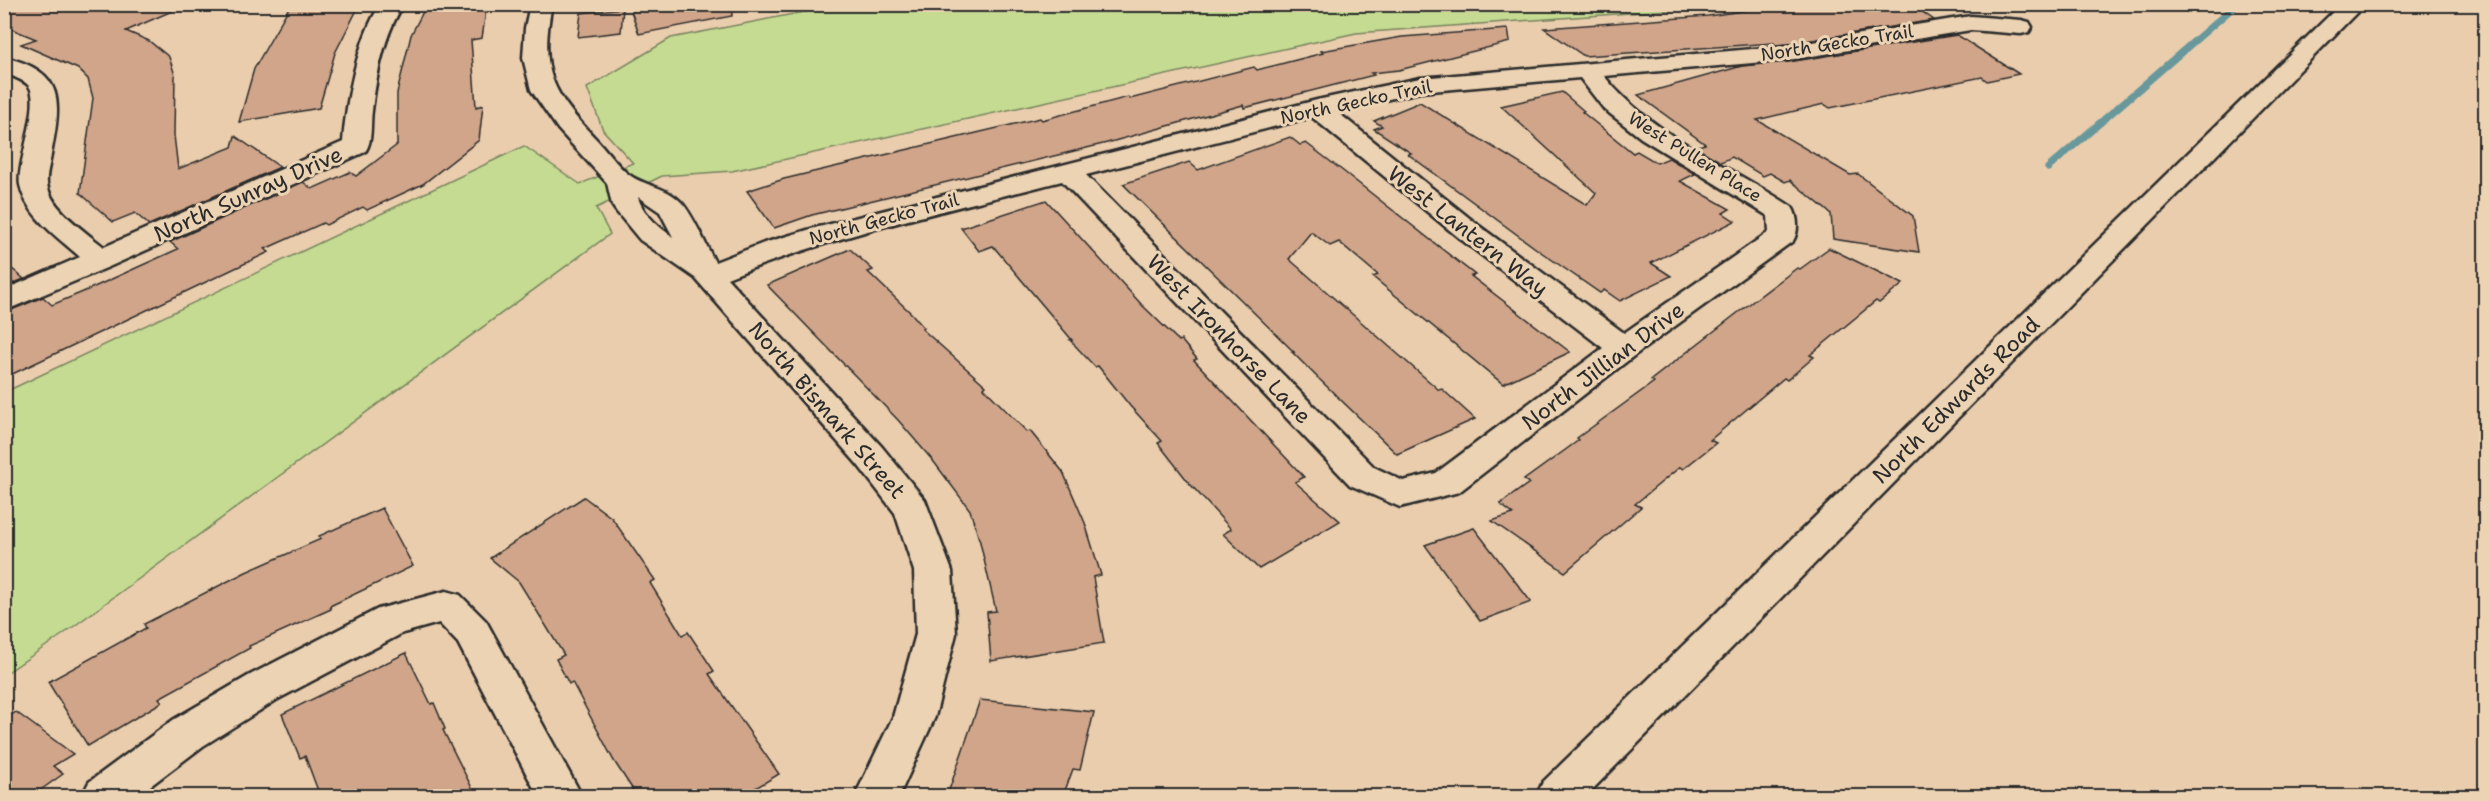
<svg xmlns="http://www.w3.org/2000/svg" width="2490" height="801" font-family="'Shantell Sans',sans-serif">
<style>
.green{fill:#c4db91;stroke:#78835e;stroke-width:1.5}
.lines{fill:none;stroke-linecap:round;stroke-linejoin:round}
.stream{stroke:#67989b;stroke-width:7}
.building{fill:#d0a58a;stroke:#2b2b2b;stroke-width:1.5}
.minor-casing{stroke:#2b2b2b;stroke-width:5}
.minor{fill:#ebd3b3;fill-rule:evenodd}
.labels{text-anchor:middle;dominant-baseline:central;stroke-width:6;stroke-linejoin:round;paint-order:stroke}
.far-street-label{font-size:18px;fill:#2b2b2b;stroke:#ebd3b3}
.street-label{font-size:22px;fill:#2b2b2b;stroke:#ebd3b3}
</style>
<rect width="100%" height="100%" fill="#eacdad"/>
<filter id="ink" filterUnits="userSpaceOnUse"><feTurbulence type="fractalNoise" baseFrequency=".0167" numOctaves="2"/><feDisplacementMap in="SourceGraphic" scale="12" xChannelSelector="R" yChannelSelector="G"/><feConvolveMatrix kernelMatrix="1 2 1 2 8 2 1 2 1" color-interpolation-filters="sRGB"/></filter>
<g filter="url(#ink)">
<polygon class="green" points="845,4 1711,5 1671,10 1356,33 732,171 662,176 596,208 610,234 62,635 5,674 5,392 524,146 580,184 633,163 603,130 587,88 671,38"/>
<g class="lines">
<polyline class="stream" points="2048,168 2237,4"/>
</g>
<g class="building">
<polygon points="4,4 188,4 126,31 149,41 169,57 175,75 174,135 178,169 232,147 235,136 280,167 149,225 135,213 113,222 80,193 93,98 88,79 78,69 21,44 36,39 4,26"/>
<polygon points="291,4 360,4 335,53 319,108 239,122 254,69"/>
<polygon points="427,4 487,4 482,38 471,40 476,107 483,105 479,140 423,184 367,210 363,207 326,225 323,223 265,249 269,252 4,378 4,313 43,297 52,305 83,292 178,249 170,242 303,182 312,189 350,172 356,176 397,145 397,93 411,35"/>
<polygon points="663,4 731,4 732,16 639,34 631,11"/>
<polygon points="1791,4 1911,4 1934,20 1788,44 1775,45 1774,43 1584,56 1544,28 1708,16"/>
<polygon points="623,8 621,32 578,37 581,13"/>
<polygon points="1508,29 1510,42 1399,70 1371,73 1374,75 1244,108 1243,105 1107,143 812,215 774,228 747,191 784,179 947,140 1040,118 1042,120 1128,97 1130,99 1254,67 1257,70 1323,53 1321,51 1402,37"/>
<polygon points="1957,35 2019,74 1987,81 1982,77 1830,108 1824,104 1757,120 1850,175 1858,174 1913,216 1919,252 1833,239 1831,214 1790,180 1785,182 1770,173 1763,176 1732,157 1721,162 1695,147 1705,144 1638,95 1742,66 1788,62"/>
<polygon points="1562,92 1584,111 1582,112 1633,153 1637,151 1657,163 1669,158 1695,174 1680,181 1730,209 1723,213 1735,221 1651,263 1671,276 1620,301 1604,290 1600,293 1538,250 1408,154 1411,153 1374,129 1382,126 1374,121 1420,102 1587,205 1596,193 1501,106"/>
<polygon points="1290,137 1300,145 1306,143 1343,171 1475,275 1471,276 1570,352 1503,384 1373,277 1378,275 1339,242 1330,246 1311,232 1289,259 1439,390 1442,389 1475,419 1397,454 1317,377 1292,352 1294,352 1123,184 1189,162 1198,170"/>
<polygon points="1046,200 1142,305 1179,341 1181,340 1197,359 1194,360 1304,477 1295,482 1340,521 1259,569 1223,534 1231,529 1190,484 1158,443 1162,441 1130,406 1098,366 1095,367 1070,340 1072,340 993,246 979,251 961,228"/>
<polygon points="1829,248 1903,284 1879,303 1876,301 1810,355 1814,357 1787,380 1784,378 1710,440 1716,443 1683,469 1680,467 1635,504 1641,507 1565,572 1492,521 1513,514 1500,504 1529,483 1524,480 1579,440 1577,438 1654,382 1651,380 1740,311 1797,268 1800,269"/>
<polygon points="850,249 873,270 868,272 912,314 924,328 922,329 986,386 984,388 1027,432 1030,431 1063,472 1085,523 1101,575 1093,577 1104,643 991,661 987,612 996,611 980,542 970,510 934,462 898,420 767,285"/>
<polygon points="4,262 24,279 4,287"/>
<polygon points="584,497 612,518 655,580 650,583 682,635 688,632 714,671 709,674 779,774 742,796 637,796 614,761 572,682 569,684 556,659 564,655 519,582 490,558"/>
<polygon points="382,508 413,566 330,606 331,609 249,646 250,648 159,698 162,702 88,746 48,682 146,628 144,624 246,572 321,539 319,536"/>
<polygon points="1474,528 1531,602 1480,621 1425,545"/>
<polygon points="406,653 431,704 434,703 445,729 443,730 476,796 320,796 305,756 300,758 282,714"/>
<polygon points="980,700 1094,712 1080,770 1073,769 1063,796 947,796"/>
<polygon points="16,712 73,754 53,766 63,774 32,796 4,796 4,720"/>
</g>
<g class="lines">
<defs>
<g id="minor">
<path d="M381,4H404C384,33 376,77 372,111C370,124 373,141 365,152L111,266L4,311V290L80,257C57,236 27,217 20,185C16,166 42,103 29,86C24,80 12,76 4,73V57C66,72 61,101 51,155C50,163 46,174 47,183C49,208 86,232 104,247L343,142C346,103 358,36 381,4Z"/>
<path d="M530,4H552C539,71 552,93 597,140C607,151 617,165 628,174C643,186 666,186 681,202C693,214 706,246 715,262L764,243L811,229L1317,100L1420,78L1788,46L1971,16L2021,20L2029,22L2032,27L2029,32L2021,34L1971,30L1788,60L1604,76C1652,136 1729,165 1792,207C1798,216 1799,232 1793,241L1635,355L1459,492L1400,507L1350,485L1062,181C949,210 835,235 727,278L882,447L925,500L952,571L956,634L935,717L899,796H855L893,717L916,634L914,571L895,513L858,465L695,278L640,240L616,211L612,205L607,183L558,129L531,90L523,58L525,28ZM1580,78L1604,109L1641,138L1768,216L1769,232L1624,333L1478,225L1336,111L1420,92ZM1312,117L1458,237L1603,348L1436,473L1403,481L1374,467L1086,175ZM638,197L660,212L673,237C660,228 642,213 638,197Z"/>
<polygon points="2341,4 2365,4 1586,796 1536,796 1543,782"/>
<polygon points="446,591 460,595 486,621 582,796 538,796 458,643 439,623 403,633 278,699 203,746 137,796 82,796 89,782 173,720 250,675 378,609"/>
</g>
</defs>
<use href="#minor" class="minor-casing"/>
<use href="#minor" class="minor"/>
</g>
</g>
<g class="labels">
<g class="far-street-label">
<text transform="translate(1837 43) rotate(-9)">North Gecko Trail</text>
<text transform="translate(1356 102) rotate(-12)">North Gecko Trail</text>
<text transform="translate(1695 157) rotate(32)">West Pullen Place</text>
<text transform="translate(884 219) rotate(-15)">North Gecko Trail</text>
</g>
<g class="street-label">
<text transform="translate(248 194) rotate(-24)">North Sunray Drive</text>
<text transform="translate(1468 231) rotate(38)">West Lantern Way</text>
<text transform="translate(1229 339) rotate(46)">West Ironhorse Lane</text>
<text transform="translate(1603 366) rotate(-37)">North Jillian Drive</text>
<text transform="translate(1956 400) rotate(-45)">North Edwards Road</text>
<text transform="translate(827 410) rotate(49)">North Bismark Street</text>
</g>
</g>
<rect width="2490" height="801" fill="none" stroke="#ebd3b3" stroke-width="24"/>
<rect x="12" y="12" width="2466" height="777" fill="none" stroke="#2b2b2b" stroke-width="2" filter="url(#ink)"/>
</svg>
